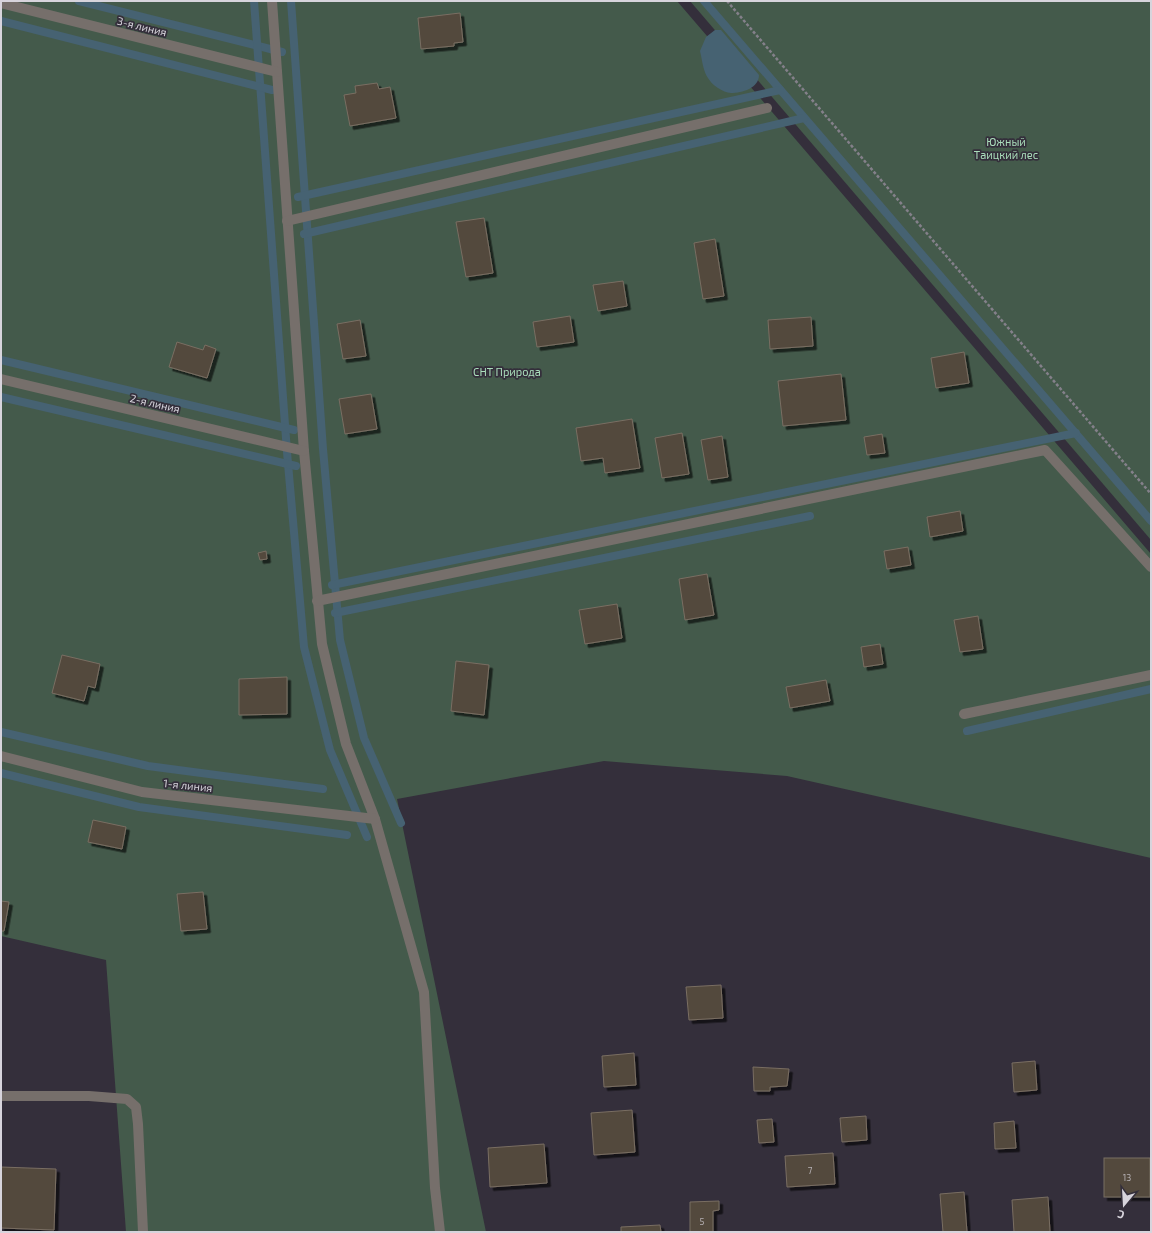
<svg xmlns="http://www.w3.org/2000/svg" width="1152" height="1233" font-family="'Exo 2',sans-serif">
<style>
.green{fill:#445a4b}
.water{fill:#466272}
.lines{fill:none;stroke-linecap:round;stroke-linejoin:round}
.stream{stroke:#466272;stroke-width:8}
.building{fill:#53483d;stroke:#796e62;filter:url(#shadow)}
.path{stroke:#84808a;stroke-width:2.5;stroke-dasharray:3 2;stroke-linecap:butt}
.minor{stroke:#766f6b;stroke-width:10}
.labels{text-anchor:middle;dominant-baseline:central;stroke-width:3.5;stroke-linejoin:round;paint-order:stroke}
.number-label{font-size:9px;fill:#b6b1b4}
.street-label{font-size:11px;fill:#d7d4dc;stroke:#342f3b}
.park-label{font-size:11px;fill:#abdfbc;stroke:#342f3b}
</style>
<defs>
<filter id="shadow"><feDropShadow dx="3.5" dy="3.5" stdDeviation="0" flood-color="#0009"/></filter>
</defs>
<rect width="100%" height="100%" fill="#342f3b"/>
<g class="green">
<polygon points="1,1 677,1 1151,554 1151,858 787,776 604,761 397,799 486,1232 126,1232 106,960 1,936"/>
<polygon points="690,1 1151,1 1151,540"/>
</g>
<path class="water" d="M715,30H721L759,75C759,88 742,93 731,93C723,93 711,84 708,78C703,71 702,59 700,51L706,37Z"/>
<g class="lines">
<g class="stream">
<polyline points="79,1 282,52"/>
<polyline points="254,1 287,452 304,647 330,750 367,837"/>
<polyline points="291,1 323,449 340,640 364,738 401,823"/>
<polyline points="704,1 1151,521"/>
<polyline points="1,21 272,90"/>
<polyline points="298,197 780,90"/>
<polyline points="304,234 804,118"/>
<polyline points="1,360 294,430"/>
<polyline points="1,397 296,466"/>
<polyline points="332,585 1076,433"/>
<polyline points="335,613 810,516"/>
<polyline points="967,731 1151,689"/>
<polyline points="1,732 148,766 323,789"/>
<polyline points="1,773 139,807 347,835"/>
</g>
</g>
<g class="building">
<polygon points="460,13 463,42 454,43 454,46 421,49 418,18"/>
<polygon points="377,83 379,89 390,87 396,118 350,126 344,95 356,93 355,86"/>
<polygon points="484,218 493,273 466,277 456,222"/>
<polygon points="715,239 724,296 703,299 694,243"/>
<polygon points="623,281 627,306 598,311 593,285"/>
<polygon points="570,316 574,342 537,347 533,322"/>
<polygon points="811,317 813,346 770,349 768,320"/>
<polygon points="360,320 366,356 343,359 337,324"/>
<polygon points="177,342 203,350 205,345 216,349 207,378 169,367"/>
<polygon points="964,352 969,383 936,388 931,358"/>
<polygon points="841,374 846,420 783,426 778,381"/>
<polygon points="371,394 377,429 345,434 339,399"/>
<polygon points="632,419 640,468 605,473 603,458 581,461 576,428"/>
<polygon points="682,433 689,474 662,478 655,438"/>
<polygon points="882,434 885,453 867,455 864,437"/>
<polygon points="722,436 728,477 708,480 701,440"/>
<polygon points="960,511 963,531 930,537 927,517"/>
<polygon points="908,547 911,565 887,569 884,551"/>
<polygon points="266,551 267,559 260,560 258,553"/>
<polygon points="707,574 714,615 685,620 679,579"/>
<polygon points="617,604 622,638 585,644 579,610"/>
<polygon points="978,616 983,649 960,652 954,620"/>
<polygon points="880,644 883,664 864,667 861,647"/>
<polygon points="62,655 100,664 95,688 88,686 84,701 52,693"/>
<polygon points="456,661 489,665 484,715 451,711"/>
<polygon points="287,677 287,714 239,715 239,679"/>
<polygon points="826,680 830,701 790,708 786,687"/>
<polygon points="93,820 126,827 122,849 88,842"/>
<polygon points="203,892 207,929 181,931 177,894"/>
<polygon points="1,901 9,902 4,931 1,931"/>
<polygon points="721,985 723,1018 689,1020 686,987"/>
<polygon points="634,1053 636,1085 604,1087 602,1056"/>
<polygon points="1035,1061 1037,1090 1014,1092 1012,1063"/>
<polygon points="753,1067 789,1069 787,1086 770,1087 770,1091 754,1091"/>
<polygon points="632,1110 635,1152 594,1155 591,1113"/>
<polygon points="866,1116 867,1140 842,1142 840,1118"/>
<polygon points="772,1119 774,1142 759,1143 757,1120"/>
<polygon points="1014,1121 1016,1148 995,1149 994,1123"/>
<polygon points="544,1144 547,1183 490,1187 488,1148"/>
<polygon points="833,1153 835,1184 787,1187 785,1156"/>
<rect x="1104" y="1158" width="46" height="39"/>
<polygon points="1,1167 56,1169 54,1230 1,1228"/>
<polygon points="964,1192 967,1232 943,1232 940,1194"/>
<polygon points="1048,1197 1050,1232 1014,1232 1012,1200"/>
<polygon points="719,1201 719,1210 713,1211 713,1232 690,1232 690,1202"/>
<polygon points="660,1225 661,1232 621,1232 621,1227"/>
</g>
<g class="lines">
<polyline class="path" points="727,1 1151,494"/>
<g class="minor">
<polyline points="272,1 304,451 322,644 346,744 375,819 424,992 435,1188 440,1232"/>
<polyline points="1,3 277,72"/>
<polyline points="287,221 767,108"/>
<polyline points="1,379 304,451"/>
<polyline points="317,601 1045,450 1151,567"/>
<polyline points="964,714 1151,675"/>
<polyline points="1,756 142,792 375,819"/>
<polyline points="1,1096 89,1096 127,1099 136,1107 138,1124 143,1232"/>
</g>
</g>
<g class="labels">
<g class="number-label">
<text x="810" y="1170">7</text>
<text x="1127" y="1177">13</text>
<text x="702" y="1221">5</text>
</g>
<g class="street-label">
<text transform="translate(142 26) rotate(14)">3-я линия</text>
<text transform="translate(155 403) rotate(13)">2-я линия</text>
<text transform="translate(188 785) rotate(6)">1-я линия</text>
</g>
<g class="park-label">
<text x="1006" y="141">Южный<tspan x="1006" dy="13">Таицкий лес</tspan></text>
<text x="507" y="371">СНТ Природа</text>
</g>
</g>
<rect width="1152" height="1233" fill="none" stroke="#d7d4dc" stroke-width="4"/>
<g transform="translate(1124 1205) rotate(198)" stroke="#342f3b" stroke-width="3" paint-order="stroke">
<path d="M0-3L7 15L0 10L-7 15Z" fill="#d7d4dc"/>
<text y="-6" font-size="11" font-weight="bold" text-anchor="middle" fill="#d7d4dc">С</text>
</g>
</svg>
